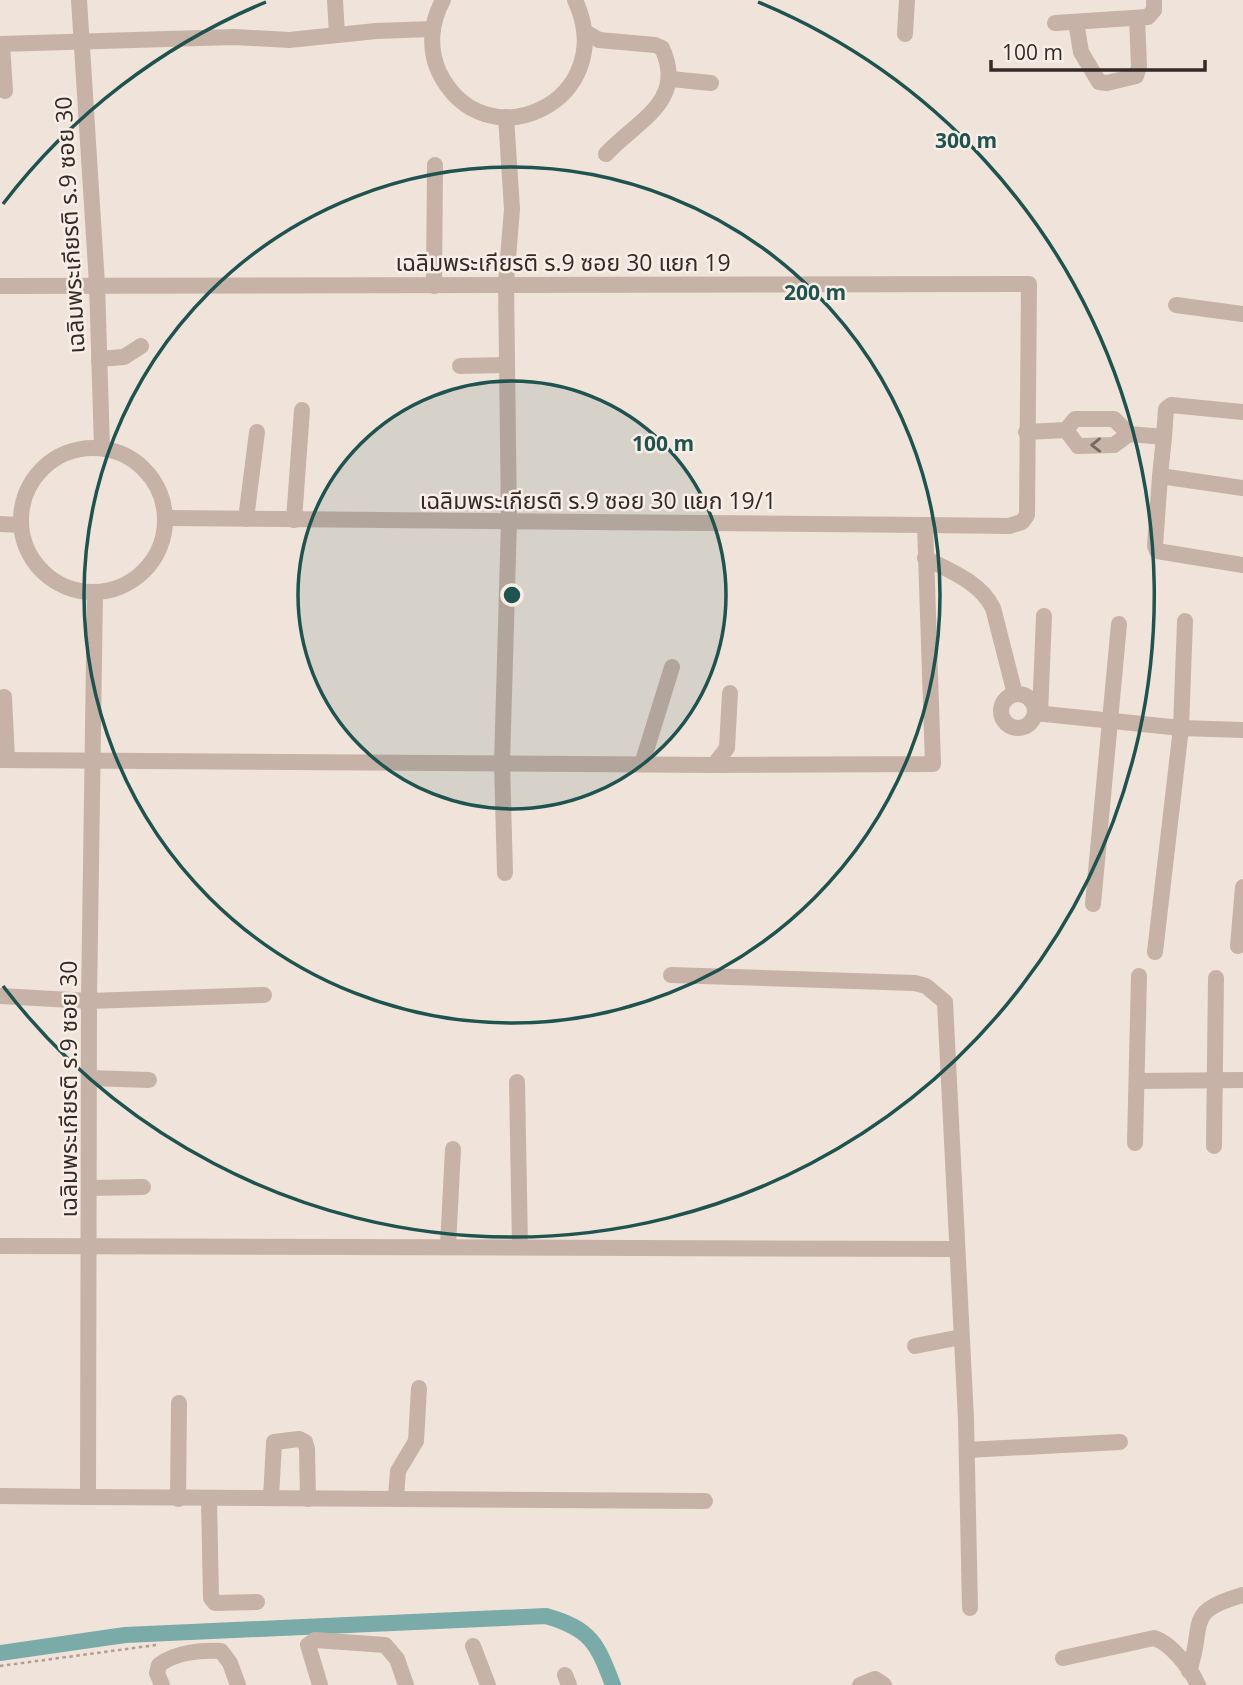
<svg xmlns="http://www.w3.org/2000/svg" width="1243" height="1685" font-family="'Open Sans','Noto Sans Thai',sans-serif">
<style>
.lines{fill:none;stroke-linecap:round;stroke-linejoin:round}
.canal{stroke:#7baba8;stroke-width:16}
.path{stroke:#b39c91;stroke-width:2.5;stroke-dasharray:3.5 3.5;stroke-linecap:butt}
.minor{stroke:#c7b2a7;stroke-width:16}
.oneway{stroke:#766761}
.ring{fill:none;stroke:#1f5350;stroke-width:3.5}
.labels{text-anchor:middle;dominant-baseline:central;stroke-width:5;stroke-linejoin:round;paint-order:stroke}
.street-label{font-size:23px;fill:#342a27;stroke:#f8eee6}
.centre{fill:#1f5350;stroke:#f8eee6;stroke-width:3.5}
.ring-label{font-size:21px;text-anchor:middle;font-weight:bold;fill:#1f5350;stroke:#f8eee6;stroke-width:5;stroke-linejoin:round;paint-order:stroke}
</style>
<rect width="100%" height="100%" fill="#f0e3da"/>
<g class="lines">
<path class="canal" d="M0,1653L125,1635L546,1616C591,1629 597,1643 613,1685"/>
<polyline class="path" points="0,1666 156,1645"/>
<g class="minor">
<polyline points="79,0 97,284 102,448"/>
<polyline points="335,0 337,35"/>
<path d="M443,0C431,22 428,48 439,72C485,166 622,100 575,0"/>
<polyline points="1076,22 1081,52 1099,82 1107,83 1136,76 1139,67 1137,18"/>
<polyline points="1055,23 1148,17 1154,10 1154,0"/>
<path d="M585,32L599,40L655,45L662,48C687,102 636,121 606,154"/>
<polyline points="905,34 907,0"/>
<polyline points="0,44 234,37 289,40 376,31 433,29"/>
<polyline points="2,44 5,91"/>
<polyline points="671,79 711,83"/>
<polyline points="0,286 1029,284 1027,515 1022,522 1009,526 925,525 165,518"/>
<polyline points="434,286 435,165"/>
<polyline points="1176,305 1243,314"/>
<polyline points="99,359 124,357 141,346"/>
<polyline points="460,366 506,365"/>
<polyline points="1066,430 1078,446 1114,445 1129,434"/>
<polyline points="1026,432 1066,430 1075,419 1114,419 1129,434 1164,437 1166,409 1171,405 1243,412"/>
<polyline points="1164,437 1160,476 1243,488"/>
<circle cx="93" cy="520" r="72"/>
<polyline points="1160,476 1155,546 1157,551 1243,565"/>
<polyline points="246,519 257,432"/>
<polyline points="294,520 302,410"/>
<polyline points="0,524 21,525"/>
<path d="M925,558C950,571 980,582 993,608L1015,694"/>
<circle cx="1018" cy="711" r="17"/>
<polyline points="4,697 7,760"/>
<polyline points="1035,713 1181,728 1243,730"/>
<polyline points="1040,714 1044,616"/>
<polyline points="0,760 714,765 933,764 925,525"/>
<polyline points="642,764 672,667"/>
<polyline points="714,765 727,748 730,693"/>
<polyline points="505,873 502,763 509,521 506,283 512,209 506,117"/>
<polyline points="1093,904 1119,624"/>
<polyline points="1238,946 1243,887"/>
<polyline points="1155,952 1181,728 1185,621"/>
<polyline points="671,975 915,983 926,986 945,1002 966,1419 970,1608"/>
<polyline points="0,996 89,1001 264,995"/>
<polyline points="90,1078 149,1080"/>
<polyline points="1138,1081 1243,1080"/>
<polyline points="517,1082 520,1246"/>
<polyline points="1135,1143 1139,976"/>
<polyline points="1214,1146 1216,978"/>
<polyline points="91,1188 143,1187"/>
<polyline points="0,1246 956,1249"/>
<polyline points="448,1246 453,1149"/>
<polyline points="915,1346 961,1337"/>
<polyline points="967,1450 1120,1442"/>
<polyline points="0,1496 88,1497 89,1001 95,592"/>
<polyline points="88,1497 705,1501"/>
<polyline points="396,1497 398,1471 416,1441 419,1388"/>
<polyline points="271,1498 274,1442 299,1439 305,1442 307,1449 308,1499"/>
<polyline points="178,1499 179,1403"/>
<polyline points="209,1499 211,1598 215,1603 257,1602"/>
<polyline points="473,1646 488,1685"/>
<path d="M1063,1658L1154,1638C1171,1643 1191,1669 1198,1685"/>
<path d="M1189,1671C1206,1623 1183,1612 1243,1595"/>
<polyline points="565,1675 569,1685"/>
<path d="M162,1685L157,1673L159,1665C175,1652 202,1650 221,1651L230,1663L238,1685"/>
<polyline points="320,1685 308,1645 315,1640 385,1645 397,1659 406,1685"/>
<polyline points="860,1685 875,1679 884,1685"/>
</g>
</g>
<defs><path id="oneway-chevron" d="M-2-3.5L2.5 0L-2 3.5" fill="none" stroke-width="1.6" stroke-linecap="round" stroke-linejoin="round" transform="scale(1.75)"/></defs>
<use class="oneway" href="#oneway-chevron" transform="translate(1096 445) rotate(179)"/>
<circle cx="512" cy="595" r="214" fill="#1f5350" fill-opacity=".12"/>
<g class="ring">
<circle cx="512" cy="595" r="214"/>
<circle cx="512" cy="595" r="428"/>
<path d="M3 204A642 642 0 0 1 266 2M758 2A642 642 0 1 1 3 986"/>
</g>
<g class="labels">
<g class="street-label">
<text transform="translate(69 225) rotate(-93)">เฉลิมพระเกียรติ ร.9 ซอย 30</text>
<text x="563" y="262">เฉลิมพระเกียรติ ร.9 ซอย 30 แยก 19</text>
<text x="598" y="500">เฉลิมพระเกียรติ ร.9 ซอย 30 แยก 19/1</text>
<text transform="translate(68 1089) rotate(-90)">เฉลิมพระเกียรติ ร.9 ซอย 30</text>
</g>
</g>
<circle cx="512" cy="595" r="10" class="centre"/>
<g class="ring-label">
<text x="966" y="148">300 m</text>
<text x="815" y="300">200 m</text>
<text x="663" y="451">100 m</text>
</g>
<path d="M991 60v10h214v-10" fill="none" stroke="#342a27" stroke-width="3.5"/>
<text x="1002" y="60" font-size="21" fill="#342a27" stroke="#f8eee6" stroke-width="5" paint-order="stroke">100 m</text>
</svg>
